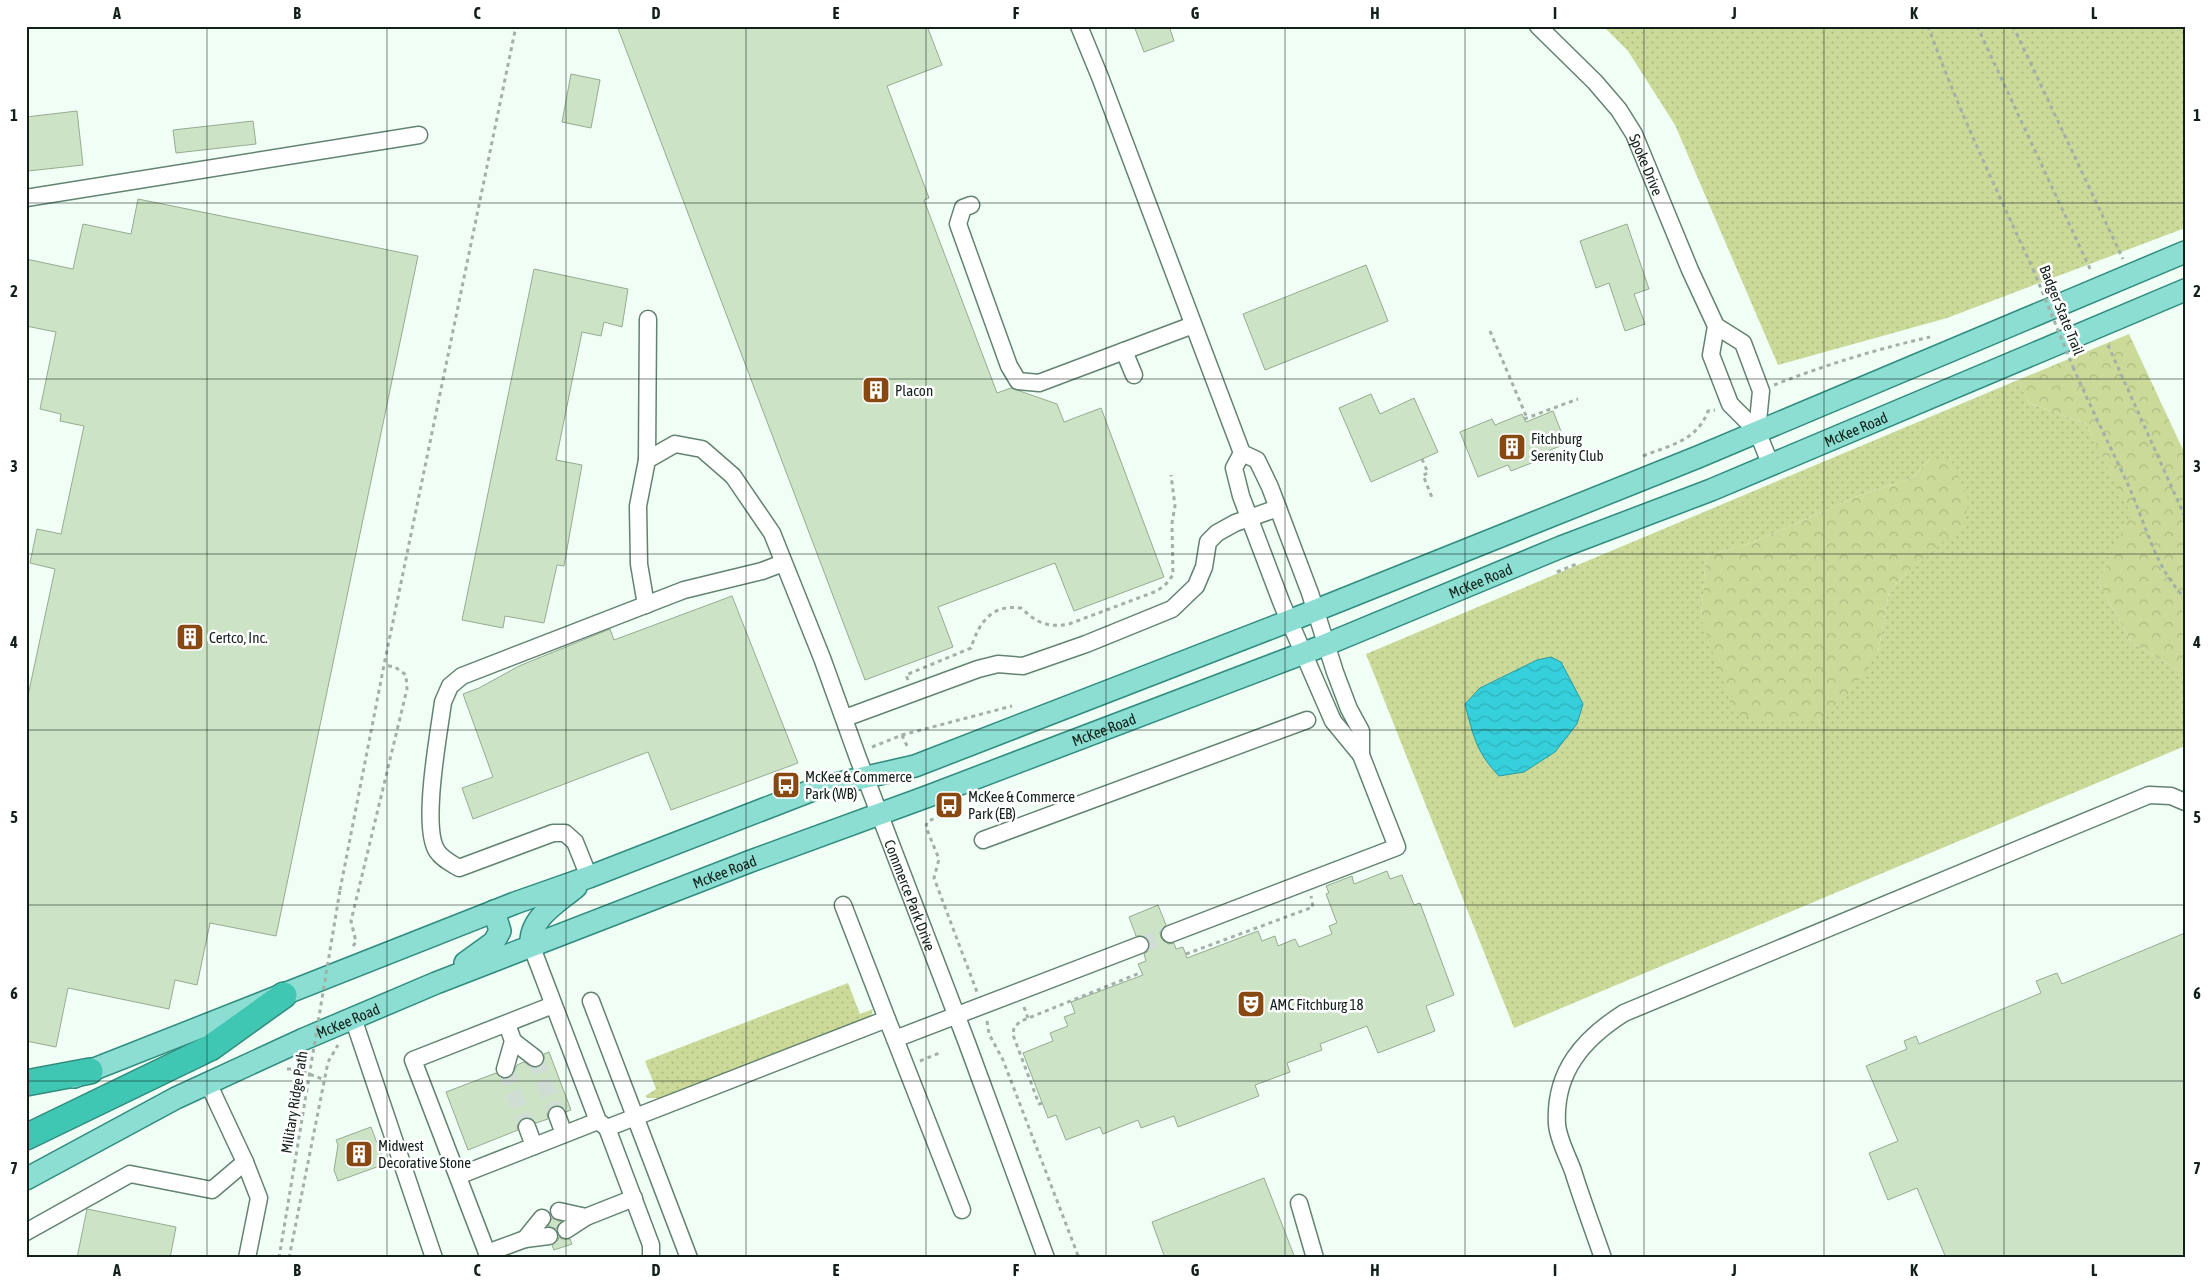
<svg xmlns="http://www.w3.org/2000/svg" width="2211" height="1284" font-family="'Asap Condensed',sans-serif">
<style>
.grass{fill:url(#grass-dots);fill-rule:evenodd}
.forest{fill:url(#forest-crowns)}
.water{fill:url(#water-waves);stroke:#2a9ba2}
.building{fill:#cce3c6;stroke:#96ac91}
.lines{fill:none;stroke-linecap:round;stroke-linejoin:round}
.minor-tunnel{stroke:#cfddd5;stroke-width:16;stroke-dasharray:16 8;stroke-linecap:butt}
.minor-casing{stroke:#638371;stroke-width:19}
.major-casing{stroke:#308d7e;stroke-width:24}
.highway-casing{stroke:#308d7e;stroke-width:28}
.path{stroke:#a2b0a8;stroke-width:3;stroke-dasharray:4 4;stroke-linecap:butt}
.minor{stroke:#fff;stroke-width:16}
.major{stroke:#8cddd2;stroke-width:21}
.highway{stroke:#40c7b4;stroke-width:25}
.path-bridge{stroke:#a2b0a8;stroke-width:3;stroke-dasharray:4 4;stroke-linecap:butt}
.grid{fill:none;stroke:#122019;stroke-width:1;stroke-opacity:0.55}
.labels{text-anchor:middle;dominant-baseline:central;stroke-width:5;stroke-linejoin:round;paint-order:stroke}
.street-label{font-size:15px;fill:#122019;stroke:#fff}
.poi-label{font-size:15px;fill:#122019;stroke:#fff;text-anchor:start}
.neatline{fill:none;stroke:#122019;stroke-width:2}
.grid-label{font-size:16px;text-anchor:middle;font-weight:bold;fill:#122019}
</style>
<defs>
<pattern id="grass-dots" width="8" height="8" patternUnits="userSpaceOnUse" patternTransform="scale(1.25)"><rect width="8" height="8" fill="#cbda98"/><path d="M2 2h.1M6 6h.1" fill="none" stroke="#adbb82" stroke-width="1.8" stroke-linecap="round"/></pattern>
<pattern id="forest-crowns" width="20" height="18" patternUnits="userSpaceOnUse" patternTransform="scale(1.25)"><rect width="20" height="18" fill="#cbda98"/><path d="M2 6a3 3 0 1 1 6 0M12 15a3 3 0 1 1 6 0" fill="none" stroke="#adbb82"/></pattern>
<pattern id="water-waves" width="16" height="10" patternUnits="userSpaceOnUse" patternTransform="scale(1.25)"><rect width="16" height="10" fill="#35d0dc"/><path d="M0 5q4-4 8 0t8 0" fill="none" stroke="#2eb2bc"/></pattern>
</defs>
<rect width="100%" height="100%" fill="#f0fef6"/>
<g class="grass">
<polygon points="1603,26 2185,26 2185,228 1947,318 1778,365 1675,125 1628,51"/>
<path d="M2018,380L2029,403L2086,424L2132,514L2098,582L2131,642L2185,674V746L1514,1028L1366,654ZM1930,459L1907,572L1889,592L1878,652L1701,618L1706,556L1751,543L1858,496L1912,478Z"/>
<polygon points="848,983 860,1014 873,1009 871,1016 865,1019 660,1098 648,1098 645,1096 656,1089 645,1061"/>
</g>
<g class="forest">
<polygon points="2129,334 2185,454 2185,674 2131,642 2098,582 2131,514 2086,424 2029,403 2018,380"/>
<polygon points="1930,459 1952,462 1969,501 1963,525 1907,572 1889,592 1878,652 1850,694 1820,719 1776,723 1734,714 1701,618 1706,556 1751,543 1858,496 1912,478"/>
</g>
<path class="water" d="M1551,657L1561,662L1583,704L1577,724L1555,752L1524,772L1499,776C1476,752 1473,735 1465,704L1480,688L1537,660Z"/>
<g class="building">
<polygon points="617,26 927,26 942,65 887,86 929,198 924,200 997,393 1011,388 1057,404 1064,422 1101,408 1164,577 1074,611 1055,563 938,607 953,647 865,680"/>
<polygon points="1134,26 1169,26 1174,41 1144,52"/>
<polygon points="571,74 600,80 591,128 562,122"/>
<polygon points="77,111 83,165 28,171 26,117"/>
<polygon points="253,121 256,144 176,153 173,130"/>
<polygon points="138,199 418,256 276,936 210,923 197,985 175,980 169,1009 68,988 56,1047 26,1041 26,705 55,569 30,563 37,529 61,534 84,426 60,421 61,414 40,409 56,332 26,326 26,259 73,269 83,224 131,234"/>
<polygon points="1627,224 1649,289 1634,294 1645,324 1625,331 1609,283 1596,288 1580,241"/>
<polygon points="1366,265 1388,321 1265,370 1243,314"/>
<polygon points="534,269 628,289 622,327 604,322 601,336 582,332 556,460 582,465 564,566 557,565 544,623 505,616 503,628 462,620"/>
<polygon points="1371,394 1380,414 1414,398 1438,452 1371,482 1339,408"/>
<polygon points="1553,411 1566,444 1550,450 1552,455 1511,471 1508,465 1478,477 1460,432 1492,419 1495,425 1522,414 1526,422"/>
<polygon points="732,596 798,763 671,810 648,752 473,819 462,788 493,777 463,694 479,688 519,666 610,629 614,640"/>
<polygon points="1387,871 1390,879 1402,875 1414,905 1420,903 1454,995 1426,1006 1435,1031 1378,1053 1367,1026 1320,1044 1322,1050 1287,1063 1290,1072 1255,1085 1259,1096 1178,1127 1174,1116 1141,1128 1138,1120 1103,1134 1100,1127 1066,1140 1056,1115 1048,1118 1023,1053 1053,1041 1050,1033 1068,1026 1064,1017 1075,1013 1071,1002 1143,975 1138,964 1146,961 1144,954 1148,951 1149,942 1146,937 1136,936 1129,917 1158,905 1166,925 1160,932 1161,938 1168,944 1174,943 1176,949 1183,947 1187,958 1258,931 1262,941 1275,936 1278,946 1295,939 1299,947 1332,934 1329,926 1337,923 1326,894 1329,893 1326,886 1352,876 1354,884"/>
<polygon points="2185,933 2185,1258 1946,1258 1917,1188 1888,1200 1869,1153 1898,1141 1866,1066 1907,1049 1904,1041 1916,1036 1919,1044 2041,993 2036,981 2057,973 2062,984"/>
<polygon points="549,1052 571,1110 566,1112 559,1105 553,1106 547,1113 548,1119 536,1123 529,1117 523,1118 517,1125 518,1130 468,1150 446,1092 496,1073 502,1078 508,1079 512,1076 517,1065 524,1062 533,1068 538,1067 543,1064 544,1054"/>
<polygon points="371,1127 385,1164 338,1181 334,1170 338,1145 336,1140"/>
<polygon points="1264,1178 1295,1258 1165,1258 1152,1222"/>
<polygon points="87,1209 176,1227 170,1258 77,1258"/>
<polygon points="552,1218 561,1222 556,1229 548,1226"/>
<polygon points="559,1237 562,1239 570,1239 572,1244 554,1250 552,1245 558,1240"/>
</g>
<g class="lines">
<g class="minor-tunnel">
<polyline points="1140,945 1170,934"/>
<polyline points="535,1058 557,1115"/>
<polyline points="505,1069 527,1127"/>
</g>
<defs>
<g id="minor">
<polyline points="1079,26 1100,77 1242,453 1257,460 1270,487 1310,593 1335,672 1349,709 1361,731 1361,755"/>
<path id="s1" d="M1538,26L1595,82L1619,110L1634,134L1690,270L1716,326L1743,343L1761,391L1757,431"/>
<polyline points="26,198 419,135"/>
<polyline points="971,205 963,208 958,224 1009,366 1018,381 1039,383 1124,351"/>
<polyline points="1716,326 1711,355 1730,404 1757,431 1770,463"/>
<polyline points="1134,375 1124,351 1193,325"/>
<polyline points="647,460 648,319"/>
<path id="s2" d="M646,605L639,564L638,506L647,460L675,444L702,449L733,476L772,533L822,658L858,758L967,1043L1046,1258"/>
<polyline points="845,718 978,669 998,664 1023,666 1086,644 1172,609 1196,586 1204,567 1208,542 1217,533 1235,523 1278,508"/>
<polyline points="983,840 1307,720"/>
<path d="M589,877L575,842L565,833H553L459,868C451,863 442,859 437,851C421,827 439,733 443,702L450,686L462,676L684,590L762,571L783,563"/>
<polyline points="843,905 887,1019"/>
<polyline points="1170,934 1397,847 1361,755 1333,721 1282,604 1241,496 1234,468 1242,453"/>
<polyline points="531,945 598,1121 607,1128 887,1019 895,1039 1140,945"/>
<polyline points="591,1001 689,1258"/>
<polyline points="353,1018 434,1258"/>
<polyline points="895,1039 962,1210"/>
<polyline points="513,1041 535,1058"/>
<polyline points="505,1069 513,1041 507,1024"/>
<polyline points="557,1115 564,1134"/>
<polyline points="527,1127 534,1146"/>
<polyline points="607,1128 651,1245 651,1258"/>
<polyline points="245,1162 259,1198 247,1258"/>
<polyline points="458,1176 598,1121"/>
<polyline points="1299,1203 1315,1258"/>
<polyline points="559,1211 586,1217 634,1198"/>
<polyline points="566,1230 586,1217"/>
<polyline points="26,1232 130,1174 212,1190 245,1162 208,1083"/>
<polyline points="525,1239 549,1236"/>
<polyline points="487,1253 525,1239 542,1218"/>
<polyline points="489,1258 413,1060 553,1005"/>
<path d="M1603,1258C1593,1229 1582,1200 1573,1171C1568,1157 1558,1139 1557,1124C1554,1072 1583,1039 1624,1013L2149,795L2171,796L2185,802"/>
</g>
<g id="major">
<path d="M531,945C529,918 557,903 576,887"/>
<polyline points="465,963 494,942 500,931 494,911"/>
<polyline points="74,1077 515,903 589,877 818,788 915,766 1289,621 1698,457 2185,252"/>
<path id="s3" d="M26,1179L176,1098L304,1039L436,983L751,861L926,797L1325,645L1561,547L1711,490L2185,290"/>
</g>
<g id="highway">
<polyline points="26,1083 90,1071"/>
<polyline points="26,1137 210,1048 284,995"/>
</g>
</defs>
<use href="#minor" class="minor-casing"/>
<use href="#major" class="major-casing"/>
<use href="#highway" class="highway-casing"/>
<g class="path">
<path d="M1928,26C1958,109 1996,189 2033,269"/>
<polyline points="1977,26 2091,271"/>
<polyline points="2013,26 2123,259"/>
<polyline points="1490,331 1527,418"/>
<polyline points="2108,345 2185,517"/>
<path d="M2073,367C2091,408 2111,448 2130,489C2146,526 2156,569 2185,598"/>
<path d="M1774,385C1825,365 1877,349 1930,337"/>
<polyline points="1524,419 1578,399"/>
<path d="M1643,456C1670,445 1697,441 1708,411L1715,410"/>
<polyline points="1422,459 1428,473 1423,475 1433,500"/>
<polyline points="1557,572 1579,563"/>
<path d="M908,680L906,675L971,648C979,622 992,604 1021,608C1037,623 1048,628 1069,624L1157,591L1166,584L1173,575L1172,523L1175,506L1171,475"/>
<polyline points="902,735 908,748"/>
<polyline points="872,747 902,735 1012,706"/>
<polyline points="955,808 927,822 926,827 939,859 934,878 977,992"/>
<polyline points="340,890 384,665 516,26"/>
<polyline points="353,946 356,942 351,921 407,689 406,675 395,667 384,665"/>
<polyline points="1186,954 1313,907 1311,896"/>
<polyline points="1024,1007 1028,1018"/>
<polyline points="987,1021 989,1034 1003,1060 1079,1258"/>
<polyline points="920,1061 942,1052"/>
<polyline points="287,1069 296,1069 325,1080"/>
<polyline points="1042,1103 1039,1104 1013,1035 1014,1027 1021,1021 1142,972"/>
<polyline points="289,1258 328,1062 338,1045"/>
</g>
<use href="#minor" class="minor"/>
<use href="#major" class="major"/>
<use href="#highway" class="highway"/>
<g class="path-bridge">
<polyline points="2033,269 2073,367"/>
<polyline points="279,1258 340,890"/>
</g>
</g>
<path class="grid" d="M207,26V1258M387,26V1258M566,26V1258M746,26V1258M926,26V1258M1106,26V1258M1285,26V1258M1465,26V1258M1644,26V1258M1824,26V1258M2004,26V1258M26,203H2185M26,379H2185M26,554H2185M26,730H2185M26,905H2185M26,1081H2185"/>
<defs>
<symbol id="building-square" viewBox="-11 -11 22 22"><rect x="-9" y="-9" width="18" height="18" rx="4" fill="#884811" stroke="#fff"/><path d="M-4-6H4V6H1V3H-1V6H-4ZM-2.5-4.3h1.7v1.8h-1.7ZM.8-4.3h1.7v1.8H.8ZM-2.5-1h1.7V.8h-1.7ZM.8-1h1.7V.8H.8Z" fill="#fff"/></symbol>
<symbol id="bus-square" viewBox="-11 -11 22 22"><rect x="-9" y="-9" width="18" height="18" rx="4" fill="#884811" stroke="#fff"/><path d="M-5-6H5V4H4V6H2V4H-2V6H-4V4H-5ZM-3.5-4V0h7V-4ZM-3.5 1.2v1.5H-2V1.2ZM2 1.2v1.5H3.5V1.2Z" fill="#fff"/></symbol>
<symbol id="theatre-square" viewBox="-11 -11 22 22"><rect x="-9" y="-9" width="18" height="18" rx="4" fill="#884811" stroke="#fff"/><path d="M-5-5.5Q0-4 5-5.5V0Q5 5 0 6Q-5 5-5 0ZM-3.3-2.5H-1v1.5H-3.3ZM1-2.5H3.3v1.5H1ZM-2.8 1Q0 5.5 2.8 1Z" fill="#fff"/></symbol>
</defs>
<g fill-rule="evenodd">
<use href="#building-square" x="860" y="374" width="32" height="32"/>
<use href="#building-square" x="1496" y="431" width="32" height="32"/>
<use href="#building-square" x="174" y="621" width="32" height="32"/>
<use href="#bus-square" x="770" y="769" width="32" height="32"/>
<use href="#bus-square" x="933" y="789" width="32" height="32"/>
<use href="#theatre-square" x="1235" y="988" width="32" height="32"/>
<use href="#building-square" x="343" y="1138" width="32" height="32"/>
</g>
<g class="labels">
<g class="street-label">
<text stroke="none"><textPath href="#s1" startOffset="178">Spoke Drive</textPath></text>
<text transform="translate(2062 310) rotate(68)">Badger State Trail</text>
<text stroke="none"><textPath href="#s3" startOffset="1979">McKee Road</textPath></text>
<text stroke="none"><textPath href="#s3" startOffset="1574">McKee Road</textPath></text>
<text stroke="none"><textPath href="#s3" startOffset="1169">McKee Road</textPath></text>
<text stroke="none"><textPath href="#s3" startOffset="764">McKee Road</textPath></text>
<text stroke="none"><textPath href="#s2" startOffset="704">Commerce Park Drive</textPath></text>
<text stroke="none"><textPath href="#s3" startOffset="359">McKee Road</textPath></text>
<text transform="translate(294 1102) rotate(-81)">Military Ridge Path</text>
</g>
<g class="poi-label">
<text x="895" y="390">Placon</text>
<text x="1531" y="438">Fitchburg<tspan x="1531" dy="17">Serenity Club</tspan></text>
<text x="209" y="637">Certco, Inc.</text>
<text x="805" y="776">McKee &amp; Commerce<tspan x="805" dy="17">Park (WB)</tspan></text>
<text x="968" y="796">McKee &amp; Commerce<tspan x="968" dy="17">Park (EB)</tspan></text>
<text x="1270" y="1004">AMC Fitchburg 18</text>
<text x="378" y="1145">Midwest<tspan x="378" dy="17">Decorative Stone</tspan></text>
</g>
</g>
<rect width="2211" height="1284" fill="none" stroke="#ffffff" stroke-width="55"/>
<rect x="28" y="28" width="2156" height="1228" class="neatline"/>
<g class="grid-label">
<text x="117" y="19">A</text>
<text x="297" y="19">B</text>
<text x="477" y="19">C</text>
<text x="656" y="19">D</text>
<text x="836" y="19">E</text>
<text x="1016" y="19">F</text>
<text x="1195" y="19">G</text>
<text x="1375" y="19">H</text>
<text x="1555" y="19">I</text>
<text x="1734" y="19">J</text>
<text x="1914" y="19">K</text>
<text x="2094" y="19">L</text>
<text x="14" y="121">1</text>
<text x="2197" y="121">1</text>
<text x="14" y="297">2</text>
<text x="2197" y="297">2</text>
<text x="14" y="472">3</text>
<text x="2197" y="472">3</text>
<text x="14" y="648">4</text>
<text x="2197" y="648">4</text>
<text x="14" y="823">5</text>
<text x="2197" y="823">5</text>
<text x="14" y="999">6</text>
<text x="2197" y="999">6</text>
<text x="14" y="1174">7</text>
<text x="2197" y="1174">7</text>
<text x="117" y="1276">A</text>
<text x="297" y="1276">B</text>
<text x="477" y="1276">C</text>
<text x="656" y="1276">D</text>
<text x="836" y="1276">E</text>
<text x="1016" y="1276">F</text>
<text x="1195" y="1276">G</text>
<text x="1375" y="1276">H</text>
<text x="1555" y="1276">I</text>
<text x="1734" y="1276">J</text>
<text x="1914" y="1276">K</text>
<text x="2094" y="1276">L</text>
</g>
</svg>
